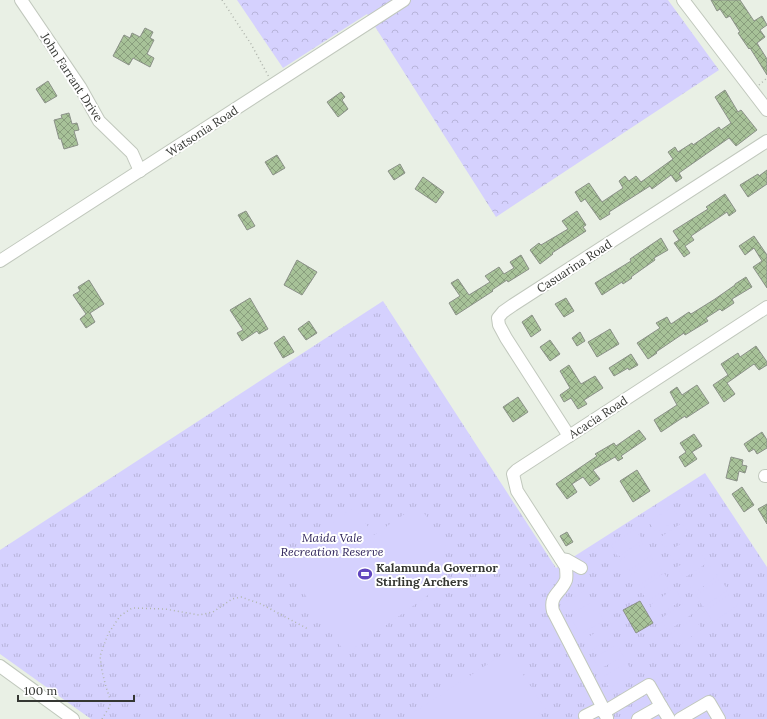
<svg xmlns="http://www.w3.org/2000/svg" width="767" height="719" font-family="Lora,serif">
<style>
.grass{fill:url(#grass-tufts)}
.forest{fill:url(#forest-crowns)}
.pitch{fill:#d5d1fe}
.building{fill:url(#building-cross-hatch);stroke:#8b9188}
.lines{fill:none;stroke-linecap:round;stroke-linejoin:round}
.minor-casing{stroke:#c1c8bd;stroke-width:14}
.path{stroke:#b1b6ae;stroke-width:1.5;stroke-dasharray:1 3;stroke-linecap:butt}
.minor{stroke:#fff;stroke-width:12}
.labels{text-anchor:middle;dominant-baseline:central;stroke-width:4;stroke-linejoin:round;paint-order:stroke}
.street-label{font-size:12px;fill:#353733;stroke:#fff}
.park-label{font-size:12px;font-style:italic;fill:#2f245b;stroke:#fff}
.poi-label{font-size:12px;font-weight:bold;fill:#353733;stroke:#fff;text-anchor:start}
</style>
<defs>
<pattern id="grass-tufts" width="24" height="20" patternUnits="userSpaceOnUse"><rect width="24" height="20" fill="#d5d1fe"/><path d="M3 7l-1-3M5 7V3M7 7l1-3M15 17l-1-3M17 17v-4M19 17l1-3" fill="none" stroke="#b7b4da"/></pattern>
<pattern id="forest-crowns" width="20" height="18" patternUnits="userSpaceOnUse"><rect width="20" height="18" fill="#d5d1fe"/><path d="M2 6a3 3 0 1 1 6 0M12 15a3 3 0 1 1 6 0" fill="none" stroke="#b7b4da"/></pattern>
<pattern id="building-cross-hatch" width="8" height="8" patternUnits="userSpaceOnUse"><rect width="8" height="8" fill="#a7c298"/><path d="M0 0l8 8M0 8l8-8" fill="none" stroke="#899e7d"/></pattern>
</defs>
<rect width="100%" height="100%" fill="#e9f0e5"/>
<polygon class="grass" points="383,301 556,568 705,473 767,567 767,719 91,719 0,654 0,550"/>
<polygon class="forest" points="237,0 668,0 719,70 496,217 367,14 283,68"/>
<g class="pitch">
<polygon points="418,505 446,543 438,588 346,654 281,560 354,507 374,535"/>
<polygon points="672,507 679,518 656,533 649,522"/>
<polygon points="682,523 689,533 665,548 659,538"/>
<polygon points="635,529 643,540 618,557 611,545"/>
<polygon points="691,537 698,547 675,562 668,552"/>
<polygon points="644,543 652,555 628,571 620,560"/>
<polygon points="701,552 707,563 684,578 677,567"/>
<polygon points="654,558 662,570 638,586 630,575"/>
<polygon points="710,565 718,576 694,593 686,581"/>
<polygon points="664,573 672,585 648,601 640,590"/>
<polygon points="720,579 728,590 703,607 696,595"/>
<polygon points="675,588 682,600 658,616 650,605"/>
<polygon points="587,590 593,602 569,615 563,603"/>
<polygon points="730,594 738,605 713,622 706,610"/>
<polygon points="684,603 692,614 668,631 660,619"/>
<polygon points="597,608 604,621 580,634 573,622"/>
<polygon points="694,618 702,629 678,646 670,634"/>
<polygon points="607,626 613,638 589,651 583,640"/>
<polygon points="617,645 624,657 599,669 593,658"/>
<polygon points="508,651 546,710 532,719 414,719 411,714"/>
<polygon points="627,663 634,675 609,688 602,677"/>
</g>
<g class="building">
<polygon points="711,0 740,0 754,21 762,16 767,25 760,30 765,37 757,43 767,59 767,75 750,48 749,49 738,33 740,32 730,16 726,18 720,9 717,11"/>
<polygon points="145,28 153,32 150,38 154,40 147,54 154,58 150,67 133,58 129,65 113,56 124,35 130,38 132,33 140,37"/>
<polygon points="48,81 57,96 45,103 36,89"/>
<polygon points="725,90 738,112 741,110 757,130 736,146 729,138 679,173 682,178 676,182 671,175 652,189 650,186 609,212 610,214 600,220 585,199 581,202 575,192 589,183 602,202 623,188 619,181 625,176 629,181 636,176 641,182 673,159 668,152 675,147 678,152 692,143 693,145 719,127 721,130 731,123 715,97"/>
<polygon points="341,92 345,97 342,100 348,109 338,117 327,102"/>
<polygon points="69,113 72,124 77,123 79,130 74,131 78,145 64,149 61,139 59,139 54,120 62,118 61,115"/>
<polygon points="277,155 285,168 273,175 265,162"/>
<polygon points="400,164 405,173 394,180 388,171"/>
<polygon points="767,170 767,184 748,197 740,185 758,174 759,176"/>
<polygon points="423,177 444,192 436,203 415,189"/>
<polygon points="725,194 736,211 729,216 727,212 691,236 694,240 685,246 690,253 684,257 674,243 679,240 673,231 708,209 706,207"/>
<polygon points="246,211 255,226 247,230 238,215"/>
<polygon points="577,211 586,225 583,227 586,231 552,253 553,254 540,264 530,250 539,243 541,245 568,229 562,221"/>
<polygon points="754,236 767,255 767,288 753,267 762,261 754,248 745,255 739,246"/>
<polygon points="661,238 668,250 654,258 655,260 631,277 632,278 623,284 622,282 602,295 595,283 631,261 630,259"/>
<polygon points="521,255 529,269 508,282 507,280 492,290 493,291 456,315 449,303 460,296 451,283 458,279 469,295 490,282 485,276 499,267 504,274 514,268 510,262"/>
<polygon points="297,260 317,272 302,295 284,285"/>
<polygon points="746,277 752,287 732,299 734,303 722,311 720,309 706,318 708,321 685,335 684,333 656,352 657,353 648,359 637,343 660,328 656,323 667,317 671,324 689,312 691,314 715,299 735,285 735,284"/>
<polygon points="89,280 104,304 90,313 95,322 86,328 80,319 86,314 73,295 80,291 78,287"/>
<polygon points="250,298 268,329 259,334 257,331 242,341 237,333 243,330 230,310"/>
<polygon points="566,298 574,311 564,317 555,304"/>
<polygon points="532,315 541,330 531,337 522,322"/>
<polygon points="309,321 317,333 306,340 298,329"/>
<polygon points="610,329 619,344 597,357 588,342"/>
<polygon points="580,332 585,341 577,346 572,338"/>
<polygon points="284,336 294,352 283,358 274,343"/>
<polygon points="550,340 560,354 550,361 540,347"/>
<polygon points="756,346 767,362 767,365 759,370 754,364 727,383 735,394 724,402 713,385 728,375 721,364 738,353 740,357"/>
<polygon points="631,354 638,365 629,370 628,368 614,376 609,368"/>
<polygon points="569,365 581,384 595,376 603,388 584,400 587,404 578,409 571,398 564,402 560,395 570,388 560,371"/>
<polygon points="697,385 709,403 686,418 685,416 661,432 654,420 677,405 670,392 677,387 682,395"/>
<polygon points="518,397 528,412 513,422 503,407"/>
<polygon points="639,430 646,439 621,456 623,458 618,461 615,457 593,470 600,479 590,486 583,477 572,484 577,492 567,499 556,484 597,456 595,454 614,443 616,446"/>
<polygon points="762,432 767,440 767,448 757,454 754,449 749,452 744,444"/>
<polygon points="694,434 702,446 692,452 697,459 685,467 679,457 686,452 680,443"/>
<polygon points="731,457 743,460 742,465 747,466 745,473 739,471 737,481 726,478"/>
<polygon points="637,470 650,491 633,502 620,481"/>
<polygon points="742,487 754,505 744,512 732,494"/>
<polygon points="767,504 767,524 758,509"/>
<polygon points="567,532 573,542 566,546 560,536"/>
<polygon points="640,601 653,623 636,633 623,610"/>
</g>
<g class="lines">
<defs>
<g id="minor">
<polyline points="21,0 80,87 99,121 132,153 140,171"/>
<polyline points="683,0 767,110"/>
<polyline points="0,261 404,0"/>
<polyline points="569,436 506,338 499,325 498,318 503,312 513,305 767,141"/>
<polyline points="765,476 767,476"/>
<polyline points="561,559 567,560 581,568"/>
<polyline points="0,666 73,719"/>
<polyline points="661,706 669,719"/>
<polyline points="607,718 604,712 649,685 661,706 638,719"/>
<path d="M586,719L585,716L599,709L604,712L602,706L553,611C549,595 561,593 566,580C567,576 566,571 566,567L517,491L513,474L517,470L767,307"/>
<polyline points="680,719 709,702 719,719"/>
</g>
</defs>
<use href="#minor" class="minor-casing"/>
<g class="path">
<polyline points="222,0 251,44 269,77"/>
<polyline points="759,85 767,78"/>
<polyline points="102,719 110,706 110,699 106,687 102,671 100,656 108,634 120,616 132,608 165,609 199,615 213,612 232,599 241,597 261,604 308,629"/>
</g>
<use href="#minor" class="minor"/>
</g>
<defs>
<symbol id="stadium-bare" viewBox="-9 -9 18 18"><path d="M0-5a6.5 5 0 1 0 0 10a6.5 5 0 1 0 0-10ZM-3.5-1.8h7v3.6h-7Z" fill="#6145be" stroke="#fff" stroke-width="2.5" paint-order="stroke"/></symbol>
</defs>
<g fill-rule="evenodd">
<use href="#stadium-bare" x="355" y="564" width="20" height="20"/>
</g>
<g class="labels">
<g class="street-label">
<text transform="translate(72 77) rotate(57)">John Farrant Drive</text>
<text transform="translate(202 131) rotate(-33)">Watsonia Road</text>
<text transform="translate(574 266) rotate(-33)">Casuarina Road</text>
<text transform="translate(598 417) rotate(-33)">Acacia Road</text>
</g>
<g class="park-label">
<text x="332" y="537">Maida Vale<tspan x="332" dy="14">Recreation Reserve</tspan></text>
</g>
<g class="poi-label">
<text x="376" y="567">Kalamunda Governor<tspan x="376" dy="14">Stirling Archers</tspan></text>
</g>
</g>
<path d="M18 695v6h116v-6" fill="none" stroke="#353733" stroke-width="2"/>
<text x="24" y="695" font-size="12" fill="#353733" stroke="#ffffff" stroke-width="3" paint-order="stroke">100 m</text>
</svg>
